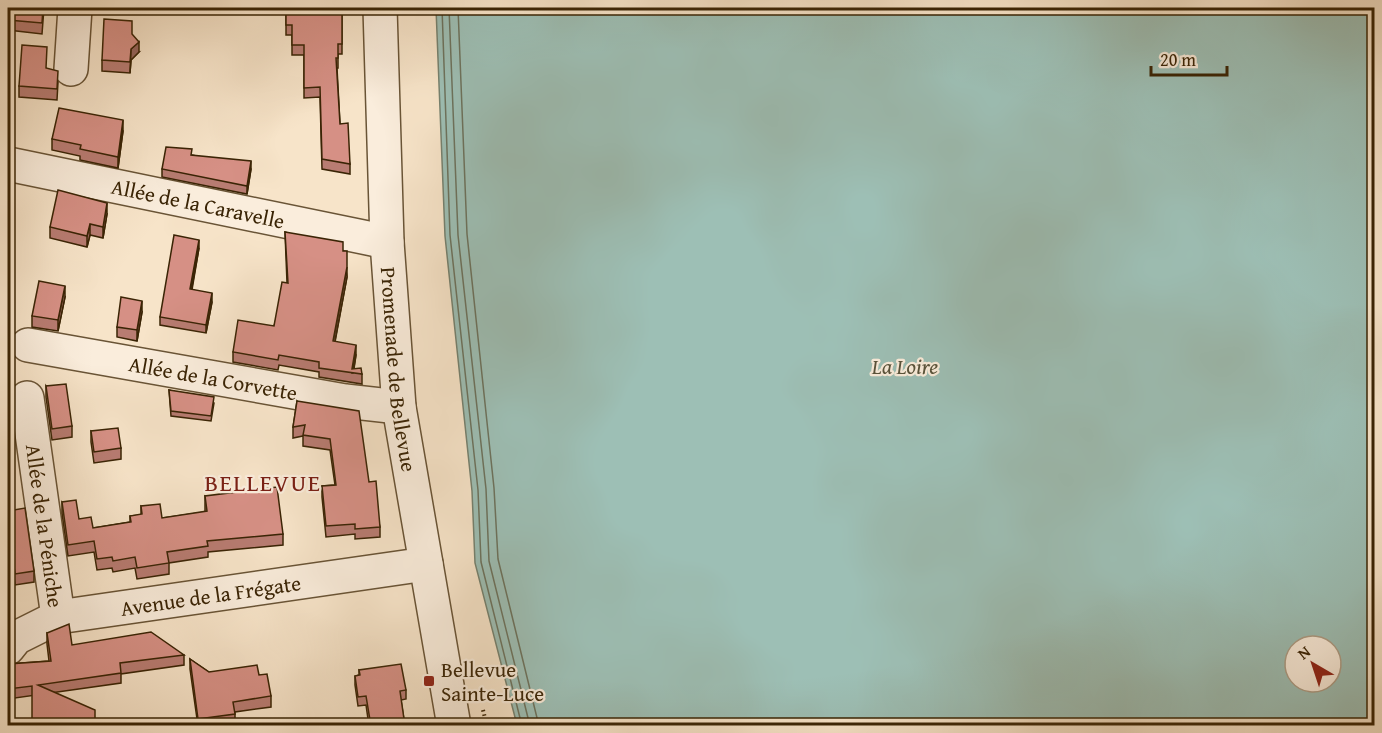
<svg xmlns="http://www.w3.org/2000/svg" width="1382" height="733" font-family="'Gentium Book Plus',serif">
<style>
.water{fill:#9dbfb5;stroke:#75816f;stroke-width:1.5;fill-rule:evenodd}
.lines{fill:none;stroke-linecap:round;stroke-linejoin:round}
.shore{stroke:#6c725d;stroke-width:1.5}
.minor-casing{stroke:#695436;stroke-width:36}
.path{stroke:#3a2405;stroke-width:4;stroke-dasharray:1.5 3;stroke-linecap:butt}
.minor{stroke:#faeddc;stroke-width:33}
.wall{fill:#b87c72;stroke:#3a2405;stroke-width:1.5}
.shaded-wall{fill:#96655d;stroke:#3a2405;stroke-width:1.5}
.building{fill:#d69085;stroke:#3a2405;stroke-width:1.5}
.poi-dot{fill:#8f2418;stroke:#faeddc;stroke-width:2}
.labels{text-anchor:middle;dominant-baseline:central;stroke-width:4.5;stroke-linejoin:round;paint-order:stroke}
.street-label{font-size:21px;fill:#3a2405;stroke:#faeddc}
.poi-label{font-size:21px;fill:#3a2405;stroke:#faeddc;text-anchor:start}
.water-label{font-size:22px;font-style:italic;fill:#58523a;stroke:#faeddc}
.quarter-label{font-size:24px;letter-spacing:1.5px;fill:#7a1f14;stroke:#faeddc}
</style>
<rect width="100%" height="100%" fill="#f7e4c9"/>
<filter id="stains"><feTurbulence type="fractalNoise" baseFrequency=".00333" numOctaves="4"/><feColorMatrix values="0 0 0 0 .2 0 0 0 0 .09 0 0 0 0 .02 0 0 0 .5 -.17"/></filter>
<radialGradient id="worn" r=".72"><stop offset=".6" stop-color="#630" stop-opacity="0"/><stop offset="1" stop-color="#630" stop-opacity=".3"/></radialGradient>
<path class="water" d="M436,8H1374V725H517L475,563L472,491L445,236ZM1295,646H1331V682H1295Z"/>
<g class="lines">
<g class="shore">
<polyline points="442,8 450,235 478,490 481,562 522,726"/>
<polyline points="449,8 458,235 486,489 489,561 530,726"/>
<polyline points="458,8 467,234 494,488 498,559 539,726"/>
</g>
<defs>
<g id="minor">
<path id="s1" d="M380,8L387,242L399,407L454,726"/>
<polyline points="71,69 75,8"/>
<path id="s2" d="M8,164L387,242"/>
<path id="s3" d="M28,345L345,401L399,407"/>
<path id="s4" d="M27,398L58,617"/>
<path id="s5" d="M8,648L16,638L58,617L426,564"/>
</g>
</defs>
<use href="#minor" class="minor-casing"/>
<polyline class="path" points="483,710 487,726"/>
<use href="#minor" class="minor"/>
</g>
<g class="wall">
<polygon points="8,8 44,8 42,34 8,30"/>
<polygon points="286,8 363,8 361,12 342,12 342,54 338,54 338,68 337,68 340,124 350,164 350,174 322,169 320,97 304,98 304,55 292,55 292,35 286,35"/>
<polygon points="139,52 131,60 130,73 102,71 102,60"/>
<polygon points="46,68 58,82 57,100 19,97 19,86"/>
<polygon points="123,131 118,168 80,160 80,156 52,150 52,139"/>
<polygon points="192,155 251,169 247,194 162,177 162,169"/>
<polygon points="107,214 103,238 90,235 87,247 50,238 50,227"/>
<polygon points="285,232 343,251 347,277 335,342 356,355 354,369 362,374 362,384 319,377 319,372 279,365 278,370 233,362 233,352 274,326 287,283"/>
<polygon points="199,248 192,290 212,302 206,333 160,325 160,317"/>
<polygon points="65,297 58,331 32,327 32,316"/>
<polygon points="142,312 137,341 117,337 117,327"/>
<polygon points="46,386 72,426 72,437 52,440 46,397"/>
<polygon points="169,390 214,403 211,421 171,416"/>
<polygon points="297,401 369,482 380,527 380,537 355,539 355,534 326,537 322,497 322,486 335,485 330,450 303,446 303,436 293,438 293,427"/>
<polygon points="91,431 121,448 121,459 94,463 91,442"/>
<polygon points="8,438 9,452 9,462 8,462 14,510 34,571 34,582 15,585 8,529"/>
<polygon points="205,496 283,534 283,545 208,552 208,557 169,563 169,574 137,579 135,568 113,572 112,568 97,570 94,552 68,556 62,513 62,502 79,519 93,528 130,522 130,516 141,515 141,506 162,518 205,512"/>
<polygon points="47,633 72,645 184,655 184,665 121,674 121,683 8,699 8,664 49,661 47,644"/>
<polygon points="190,659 209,672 259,675 271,696 271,707 235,712 235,724 226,726 198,726 190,669"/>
<polygon points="359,670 406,690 406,699 401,700 405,726 369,726 366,705 358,706 355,685 355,676 359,675"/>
</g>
<g class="shaded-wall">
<polygon points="139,42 139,52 131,60 130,73 131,49"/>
<polygon points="123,120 123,131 118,168 118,157"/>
<polygon points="251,161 251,169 247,194 247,186"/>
<polygon points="107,203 107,214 103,238 103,227"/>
<polygon points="90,224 90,235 87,247 87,236"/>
<polygon points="199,240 199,248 190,298 190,289"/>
<polygon points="347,267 347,277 333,351 333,341"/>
<polygon points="65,286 65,297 58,331 58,320"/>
<polygon points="212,293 212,302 206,333 206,325"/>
<polygon points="142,301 142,312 137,341 137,330"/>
<polygon points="356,345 356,355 353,373 352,373"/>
</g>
<g class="building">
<polygon points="8,8 43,8 42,23 8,20"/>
<polygon points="286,8 342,8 342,44 338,44 338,58 336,58 340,124 348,123 350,164 322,159 320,87 304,88 304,45 292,45 292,25 286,25"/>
<polygon points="104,19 132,21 132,34 139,42 131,49 130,62 102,60"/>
<polygon points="22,45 47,47 46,68 58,71 57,89 19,86"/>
<polygon points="59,108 123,120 118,157 80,149 81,145 52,139"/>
<polygon points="166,147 192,149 191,155 251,161 247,186 162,169"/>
<polygon points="58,190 107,203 103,227 90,224 87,236 50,227"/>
<polygon points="285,232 343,242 343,251 347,251 347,267 333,341 356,345 352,369 361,368 362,374 319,368 319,362 279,355 278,360 233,352 238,320 274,326 282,282 288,283"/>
<polygon points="174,235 199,240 190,289 212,293 206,325 160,317"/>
<polygon points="39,281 65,286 58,320 32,316"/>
<polygon points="121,297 142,301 137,330 117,327"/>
<polygon points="66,384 72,426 52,429 46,386"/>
<polygon points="169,390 214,397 211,416 171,411"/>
<polygon points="297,401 359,411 369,482 376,481 380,527 355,529 355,524 326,526 322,486 336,485 330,439 303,435 305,425 293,427"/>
<polygon points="118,428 121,448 94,452 91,431"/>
<polygon points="8,438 9,452 8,452"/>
<polygon points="8,461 14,504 8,505"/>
<polygon points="277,487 283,534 207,541 208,546 167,552 169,563 137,568 135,557 113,561 112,557 97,559 94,541 68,545 62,502 76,500 79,519 91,517 93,528 131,522 130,516 142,514 141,506 160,504 162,518 207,511 205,496"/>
<polygon points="25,508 34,571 15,574 8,518 8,511"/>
<polygon points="69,624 72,645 151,632 184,655 120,663 121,673 38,685 95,710 95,726 32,726 32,686 8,689 8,664 51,661 47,633"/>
<polygon points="190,659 209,672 257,665 259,675 267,674 271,696 233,702 235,714 198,719"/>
<polygon points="401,664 406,690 400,691 405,726 371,726 366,696 358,697 355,676 360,675 359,670"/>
</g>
<rect class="poi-dot" x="423" y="675" width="12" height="12" rx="3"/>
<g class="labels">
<g class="street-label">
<text stroke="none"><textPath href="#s2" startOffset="194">Allée de la Caravelle</textPath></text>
<text stroke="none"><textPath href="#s1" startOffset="362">Promenade de Bellevue</textPath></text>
<text stroke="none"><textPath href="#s3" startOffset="188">Allée de la Corvette</textPath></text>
<text stroke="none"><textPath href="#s4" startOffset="129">Allée de la Péniche</textPath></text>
<text stroke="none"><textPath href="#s5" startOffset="214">Avenue de la Frégate</textPath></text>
</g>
<g class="poi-label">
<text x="441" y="669">Bellevue<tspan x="441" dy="24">Sainte-Luce</tspan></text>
</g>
<g class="water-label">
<text x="905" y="366">La Loire</text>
</g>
<g class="quarter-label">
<text x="263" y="482">BELLEVUE</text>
</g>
</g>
<rect width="1382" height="733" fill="none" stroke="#f7e4c9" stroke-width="30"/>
<rect x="9" y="9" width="1364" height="715" fill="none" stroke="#3a2405" stroke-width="3"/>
<rect x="15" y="15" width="1352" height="703" fill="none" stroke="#3a2405" stroke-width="1.5"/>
<g transform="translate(1313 664) rotate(321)"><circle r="28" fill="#faeddc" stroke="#ad9d86" stroke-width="1.5"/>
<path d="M0-4.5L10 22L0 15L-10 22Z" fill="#8f2418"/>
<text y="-9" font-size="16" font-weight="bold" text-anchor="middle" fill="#3a2405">N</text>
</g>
<path d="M1151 66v9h76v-9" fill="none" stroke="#3a2405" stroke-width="3"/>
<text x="1160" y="66" font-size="18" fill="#3a2405" stroke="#faeddc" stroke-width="4.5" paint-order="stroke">20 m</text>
<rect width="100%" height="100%" filter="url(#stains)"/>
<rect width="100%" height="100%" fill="url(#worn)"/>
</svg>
